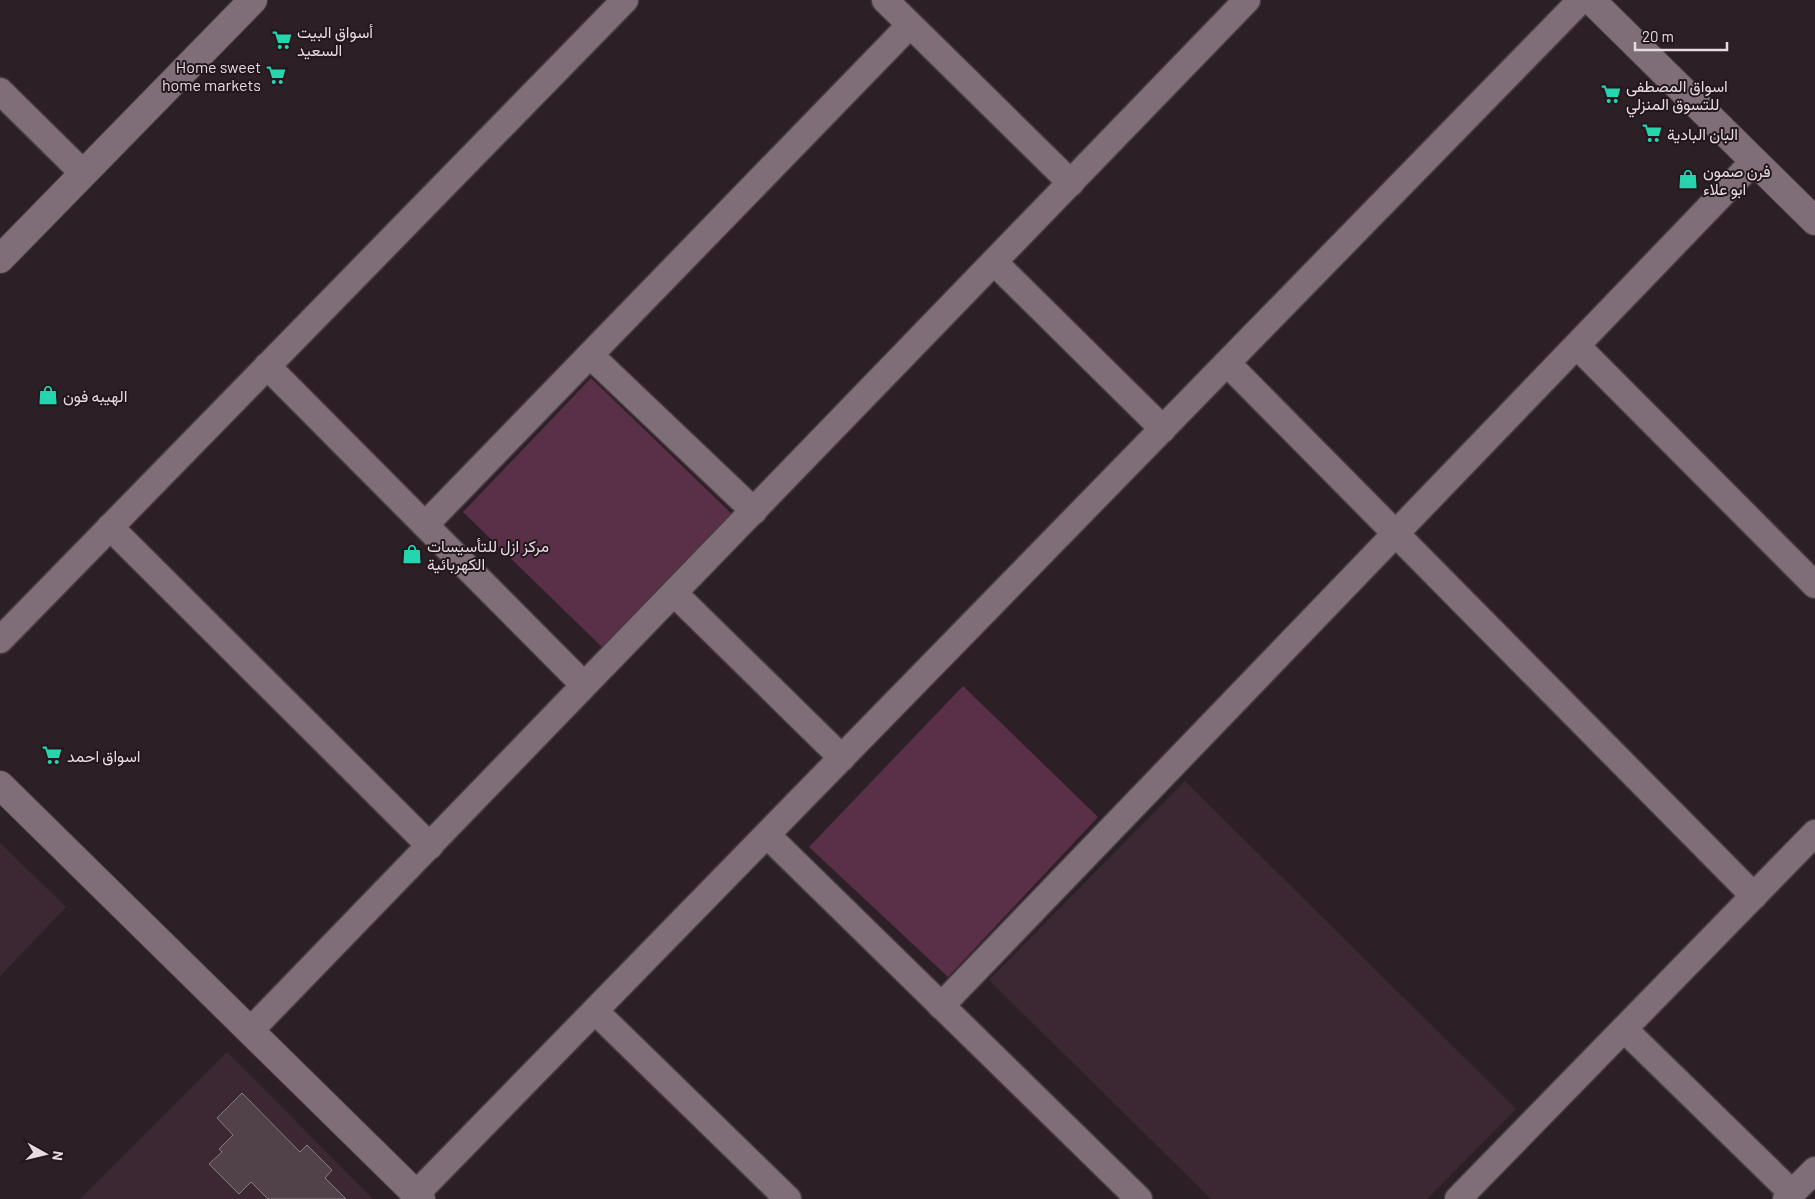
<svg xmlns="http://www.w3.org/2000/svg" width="1815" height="1199" font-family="Barlow,Vazirmatn,sans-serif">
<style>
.built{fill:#3b2833}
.green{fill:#5a2f48}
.building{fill:#514149;stroke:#8a7982}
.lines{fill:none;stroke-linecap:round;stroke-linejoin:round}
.street-casing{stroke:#463b41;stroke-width:29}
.secondary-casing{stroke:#463b41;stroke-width:30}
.street{stroke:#7f6e77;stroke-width:26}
.secondary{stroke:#7f6e77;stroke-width:28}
.labels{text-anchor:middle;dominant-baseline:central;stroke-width:4;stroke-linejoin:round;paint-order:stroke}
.poi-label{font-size:16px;fill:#e5dbe0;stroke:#23161d;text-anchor:start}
</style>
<rect width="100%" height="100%" fill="#2d1f26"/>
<g class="built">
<polygon points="1185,781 1516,1109 1427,1199 1211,1199 989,980"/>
<polygon points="0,843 66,907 0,976"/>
<polygon points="227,1052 373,1199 80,1199"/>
</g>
<g class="green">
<polygon points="591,378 734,516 605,650 463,512"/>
<polygon points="963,686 1098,817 948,977 809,847"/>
</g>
<polygon class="building" points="242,1093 300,1152 307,1145 332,1170 325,1178 346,1199 268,1199 251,1182 239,1194 209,1164 222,1152 219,1149 233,1135 217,1118"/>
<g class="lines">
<defs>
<g id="street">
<polyline points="885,0 1071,183"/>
<polyline points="0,91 83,173"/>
<polyline points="994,262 1163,429"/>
<polyline points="1577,346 1815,585"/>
<polyline points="590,355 754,511"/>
<polyline points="1227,363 1754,896"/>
<polyline points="267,366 584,685"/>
<polyline points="425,525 910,25"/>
<polyline points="110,527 430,846"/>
<polyline points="674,593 842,758"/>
<polyline points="0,640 625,0"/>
<polyline points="767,835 1139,1199"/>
<polyline points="941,1006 1754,161"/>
<polyline points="595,1011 788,1199"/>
<polyline points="1624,1029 1792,1193"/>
<polyline points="250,1031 1247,0"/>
<polyline points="416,1194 1581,0"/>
<polyline points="1458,1199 1815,833"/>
<polyline points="1786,1199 1815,1170"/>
</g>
<g id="secondary">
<polyline points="1591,0 1815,221"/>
<polyline points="0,259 253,0"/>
<polyline points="0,785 421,1199"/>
</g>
</defs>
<use href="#street" class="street-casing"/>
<use href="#secondary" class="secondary-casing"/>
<use href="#street" class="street"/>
<use href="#secondary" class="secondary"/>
</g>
<defs>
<symbol id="supermarket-bare" viewBox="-9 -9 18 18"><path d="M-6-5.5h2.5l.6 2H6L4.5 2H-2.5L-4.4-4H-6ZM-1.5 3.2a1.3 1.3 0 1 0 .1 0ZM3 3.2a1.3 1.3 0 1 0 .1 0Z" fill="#24d5ae" stroke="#23161d" stroke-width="2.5" paint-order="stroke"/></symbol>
<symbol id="shop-bare" viewBox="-9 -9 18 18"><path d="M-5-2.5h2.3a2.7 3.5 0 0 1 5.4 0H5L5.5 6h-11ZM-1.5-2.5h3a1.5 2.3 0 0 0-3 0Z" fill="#24d5ae" stroke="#23161d" stroke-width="2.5" paint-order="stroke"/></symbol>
</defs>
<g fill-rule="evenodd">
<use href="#supermarket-bare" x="268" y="26" width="28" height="28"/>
<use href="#supermarket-bare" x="262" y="61" width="28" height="28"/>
<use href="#supermarket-bare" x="1597" y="80" width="28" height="28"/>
<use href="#supermarket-bare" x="1638" y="119" width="28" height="28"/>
<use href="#shop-bare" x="1674" y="165" width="28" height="28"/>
<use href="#shop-bare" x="34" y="381" width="28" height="28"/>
<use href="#shop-bare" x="398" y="540" width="28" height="28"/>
<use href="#supermarket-bare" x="38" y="741" width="28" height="28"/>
</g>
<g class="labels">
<g class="poi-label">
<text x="297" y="31">أسواق البيت<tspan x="297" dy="18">السعيد</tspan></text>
<text x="261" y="66" text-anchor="end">Home sweet<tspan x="261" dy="18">home markets</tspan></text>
<text x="1626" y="85">اسواق المصطفى<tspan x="1626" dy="18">للتسوق المنزلي</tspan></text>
<text x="1667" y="133">البان البادية</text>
<text x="1703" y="170">فرن صمون<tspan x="1703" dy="18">ابو علاء</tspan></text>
<text x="63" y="395">الهيبه فون</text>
<text x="427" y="545">مركز ازل للتأسيسات<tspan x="427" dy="18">الكهربائية</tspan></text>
<text x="67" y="755">اسواق احمد</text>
</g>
</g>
<g transform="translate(45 1154) rotate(98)" stroke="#23161d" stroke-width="4" paint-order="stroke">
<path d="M0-4L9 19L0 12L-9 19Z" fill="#e5dbe0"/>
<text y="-8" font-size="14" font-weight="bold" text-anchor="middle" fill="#e5dbe0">N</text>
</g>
<path d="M1635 42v8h92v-8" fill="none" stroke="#e5dbe0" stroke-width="2.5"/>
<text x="1642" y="42" font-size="15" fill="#e5dbe0" stroke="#23161d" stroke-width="4" paint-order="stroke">20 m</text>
</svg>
